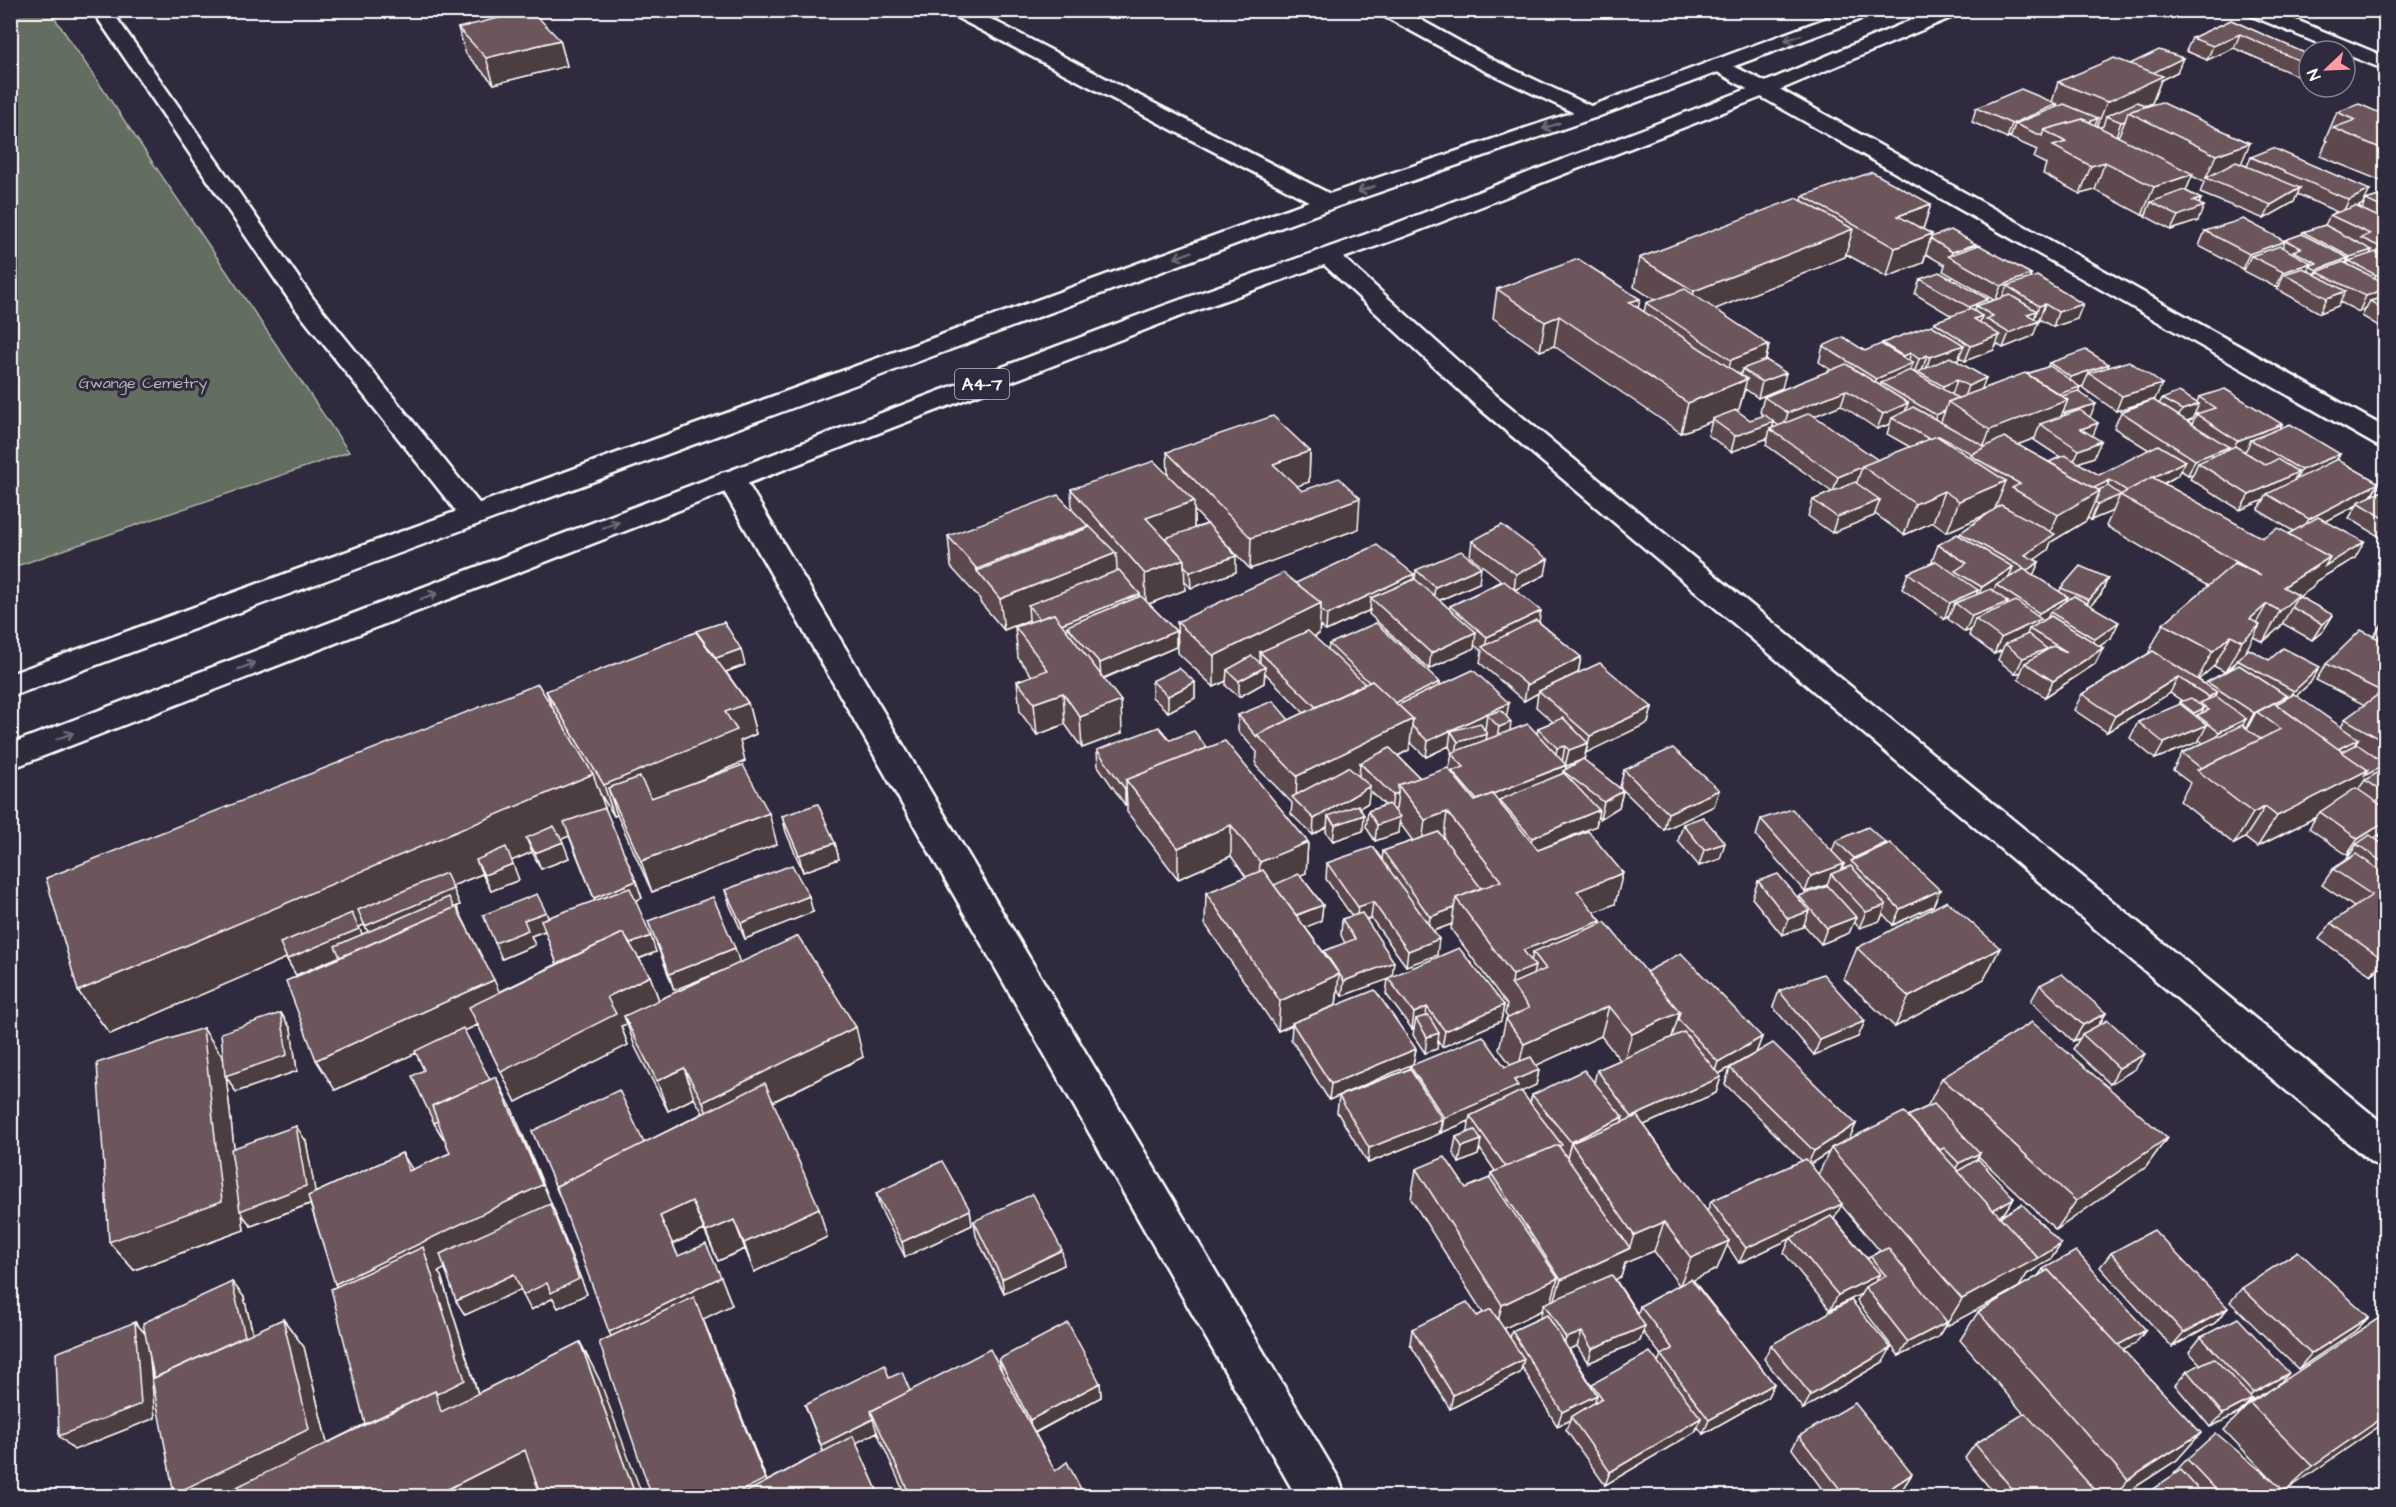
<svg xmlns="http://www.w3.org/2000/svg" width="2396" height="1507" font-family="'Architects Daughter',sans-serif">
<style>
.green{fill:#636d61;stroke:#b1b6b0;stroke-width:1.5}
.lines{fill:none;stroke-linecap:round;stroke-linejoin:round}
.minor-casing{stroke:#fff;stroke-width:5}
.highway-casing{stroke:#fff;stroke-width:5}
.minor{fill:#2f2a3d;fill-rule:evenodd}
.highway{fill:#2f2a3d;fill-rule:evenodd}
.wall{fill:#5d4a4e;stroke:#fff;stroke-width:1.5;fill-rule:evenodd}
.shaded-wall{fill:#4c3c40;stroke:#fff;stroke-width:1.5}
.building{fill:#6c565b;stroke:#fff;stroke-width:1.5}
.oneway{stroke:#6d6a77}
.labels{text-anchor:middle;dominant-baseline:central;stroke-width:6;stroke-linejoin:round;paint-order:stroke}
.far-park-label{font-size:16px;fill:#b1b6b0;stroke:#2f2a3d}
.shield{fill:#2f2a3d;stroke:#c1bfc5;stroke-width:1.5}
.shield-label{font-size:18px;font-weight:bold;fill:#fff}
</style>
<rect width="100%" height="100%" fill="#2f2a3d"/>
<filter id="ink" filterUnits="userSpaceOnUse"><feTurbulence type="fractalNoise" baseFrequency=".0167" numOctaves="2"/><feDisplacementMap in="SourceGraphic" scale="12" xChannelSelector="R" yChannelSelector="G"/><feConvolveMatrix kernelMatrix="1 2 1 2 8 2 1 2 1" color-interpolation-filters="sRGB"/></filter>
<g filter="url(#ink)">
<polygon class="green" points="10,11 50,11 349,452 11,568"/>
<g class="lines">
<defs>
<g id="minor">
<polygon points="92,10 111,10 312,297 483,508 487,514 483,520 473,523 463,520 294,307"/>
<polygon points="948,10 973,10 1336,197 1339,202 1336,207 1328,209 1320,207 950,14"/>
<polygon points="1378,10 1403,10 1493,60 1597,109 1600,113 1597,117 1590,119 1583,117 1479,68 1380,14"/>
<polygon points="2245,10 2272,10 2386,57 2386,70 2345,54 2345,51 2337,51 2247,14"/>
<polygon points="1719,59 1772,85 2386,428 2386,447 2376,445 1712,69 1709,65 1712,61"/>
<polygon points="1328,249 1336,251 1492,392 2386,1126 2386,1168 2372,1163 1474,404 1320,261 1316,256 1320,251"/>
<polygon points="731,471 741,473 745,479 1339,1479 1345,1496 1296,1496 717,479 721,473"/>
</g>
<g id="highway">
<polygon points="1849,10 1877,10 1875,14 1597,117 1336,207 10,697 10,674 1320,197 1583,109"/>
<polygon points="1935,10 1962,10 1960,14 1772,93 1405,236 1181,316 10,769 10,744 1163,306 1389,226 1758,85"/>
</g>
</defs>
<use href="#minor" class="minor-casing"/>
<use href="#highway" class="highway-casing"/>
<use href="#minor" class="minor"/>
<use href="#highway" class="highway"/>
</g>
<g class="wall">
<polygon points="2231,20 2309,55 2309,81 2234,48 2207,60 2186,51 2192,38"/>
<polygon points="458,28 560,40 567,66 494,84 466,54"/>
<polygon points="2130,64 2177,72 2161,80 2152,103 2146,106 2241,164 2247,166 2251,157 2363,204 2358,207 2362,209 2366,200 2385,194 2385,330 2362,316 2366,308 2359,312 2340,302 2338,306 2320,313 2277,289 2279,286 2275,287 2244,271 2245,268 2242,269 2199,246 2205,231 2285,241 2285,240 2302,234 2303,232 2325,225 2330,215 2337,212 2297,194 2294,202 2264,219 2200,193 2204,182 2192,176 2186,191 2201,199 2199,204 2198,221 2171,230 2145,216 2146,214 2142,215 2095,190 2080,194 2043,174 2046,164 2034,158 2037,150 2010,138 2011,136 2007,138 1972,122 1976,108 2052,102 2058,82"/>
<polygon points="2322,87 2339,87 2328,90"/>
<polygon points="2337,112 2385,115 2385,179 2381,181 2320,156 2327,141 2325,140"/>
<path d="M1803,196L1931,204L1923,229L1931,237L1975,246L2031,274L2030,279L2077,319L2053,327L2039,319L2037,320L2033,336L2003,348L1997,344L1994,350L1965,361L1959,357L1958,360L1956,361L1982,389L2047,367L2049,363L2109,364L2108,367L2155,399L2153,400L2159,404L2162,399L2197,402L2199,397L2282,424L2280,428L2379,483L2372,496L2385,490V540L2349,518L2357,505L2326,521L2355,558L2316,581L2312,588L2297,598L2295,600L2333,615L2323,631L2312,640L2282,623L2281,626L2263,642L2253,637L2243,655L2310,683L2296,696L2341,727L2345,719L2365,705L2316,680L2326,664L2374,636L2385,619V695L2383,697H2384L2385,695V766L2384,769L2385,770V840L2379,837L2382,833L2374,838L2384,845L2385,843V964L2371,975L2319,939L2331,923L2354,907L2322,885L2333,869L2346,860L2351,853L2347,855L2309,828L2316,817L2257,847L2245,838L2234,844L2180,801L2190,783L2173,770L2182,753L2203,743L2199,740L2198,742L2155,759L2130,738L2138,722L2179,705L2180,702L2182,701L2170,693L2107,732L2074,710L2082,694L2148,654L2163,624L2208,586L2106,526L2113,511L2091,520L2088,518L2086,521L2051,542L2048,550L2034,559L2039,562L2033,575L2059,592L2061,588L2108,578L2101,594L2090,606L2111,638L2100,646L2103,648L2095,664L2045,697L2018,679L2021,672L2015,674L1998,660L2002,650L1994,654L1969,635L1971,630L1965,632L1948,619L1949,616L1944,619L1902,589L1908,573L1934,562L1932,561L1938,545L1960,536V533L1990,513L1947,532L1933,522L1904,535L1875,514L1874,516L1832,533L1808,516L1813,500L1832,492L1766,445L1768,438L1731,452L1708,435L1712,421L1681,433L1554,346L1540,351L1493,318L1497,289L1638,308L1644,312L1646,303L1655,300L1634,287L1639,258L1802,201ZM1846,254L1887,277L1923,263L1926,254L1945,265L1943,271L1994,300L1986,303L1920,279L1915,294L1952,316L1934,322L1933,325L1882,343V345L1865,351L1823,346L1819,362L1831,370L1764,397L1760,412L1764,416L1750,420L1736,410L1739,409L1745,389L1758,398L1782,388L1766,360L1769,345L1715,309L1845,257ZM2083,386V388L2116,411L2151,401L2121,412L2114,428L2149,450L2099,475L2078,463L2094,457L2090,417L2078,392L2080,387ZM1841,405L1877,429L1890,424L1887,434L1910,447L1878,460L1814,416ZM2194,414L2196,415L2192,424L2187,421L2192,419ZM1774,422L1779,426L1772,428ZM2035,438L2034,440L2060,457L2049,462L2017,445ZM2180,470L2188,475L2193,474L2190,479L2240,510L2264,500L2258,510L2293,531L2288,534L2262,538L2164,484L2177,476ZM2236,662L2232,668L2207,682L2205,684L2198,680L2214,666L2225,672Z"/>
<path d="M1310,451L1309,482L1296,486L1302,491L1358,529L1250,569L1215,532L1236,572L1191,588L1184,581L1185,590L1149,604L1176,631V647L1103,679L1122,733L1082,748L1065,724L1037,735L1020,712L1017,681L1032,676L1018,658L1015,627L1030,622L1029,620L1004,630L980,602V599L951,567L948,536L1072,509L1071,489L1168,474L1167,452ZM1194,510L1207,524L1194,528Z"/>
<path d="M1472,541L1545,575L1515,590L1539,622L1581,657L1578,673L1652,707L1648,723L1586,752L1584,760L1623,791L1619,807L1600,819L1598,817L1596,826L1549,845L1615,904L1594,912L1601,921L1600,925L1646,972L1762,1037L1756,1053L1719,1074L1721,1077L1716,1093L1644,1125L1707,1212L1711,1201L1802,1161L1725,1084L1730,1068L1856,1124L1849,1139L1908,1116L1927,1107L1942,1078L2167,1138L2146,1167L2056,1230L1978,1156L1975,1161L2014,1198L2004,1213L1999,1216L2061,1244L2051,1259L2027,1274L2019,1287L1944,1327L1938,1337L1899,1356L1857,1301L1861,1294L1830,1310L1784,1253L1790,1239L1739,1263L1727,1245L1717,1269L1693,1280L1774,1384L1767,1398L1703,1434L1698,1427L1695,1432L1605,1485L1566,1430L1570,1420L1557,1426L1522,1367L1520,1373L1450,1409L1410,1344L1412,1329L1477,1316L1483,1313L1411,1199L1416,1169L1466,1188L1490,1178L1491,1173L1495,1171L1480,1149L1478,1155L1459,1163L1453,1152L1456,1137L1468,1132L1469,1121L1441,1133L1440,1131L1439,1134L1368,1163L1337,1112L1339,1096L1409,1069L1410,1066L1505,1067L1511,1065L1499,1049L1506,1019L1508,1018L1505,1014L1507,1005L1451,929L1452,924L1433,931L1437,955L1406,966L1371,918L1366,920L1392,976L1504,1005L1501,1021L1442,1047L1438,1041L1437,1049L1425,1053L1413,1035L1414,1028L1412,1029L1386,994L1388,979L1342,996L1338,990L1336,1005L1416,1049L1413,1064L1329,1100L1291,1039L1292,1025L1278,1031L1205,924L1206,893L1246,877L1231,856L1178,879L1127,812V805H1125L1098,766L1097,750L1170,740L1207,748L1308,842L1306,873L1300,875L1323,905L1321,921L1305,927L1324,953V951L1345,943L1341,935L1342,919L1352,916L1326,879L1327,863L1382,860L1383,851L1413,841L1399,822L1398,833L1375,841L1366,827L1368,811L1385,805L1369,790L1368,803L1359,808L1363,831L1333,841L1326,832L1327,827L1313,835L1291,814L1292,803L1256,766L1257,752L1238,731V715L1289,720L1304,713L1265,673L1264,683L1239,697L1226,686V681L1214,687L1178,653L1177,622L1296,583L1413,580L1415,579L1416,570L1479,583L1440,600L1449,609L1450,606L1502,581L1470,556ZM1370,610L1369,614L1429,669L1474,648V645L1482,651L1480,663L1524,701L1538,693L1536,707L1553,722L1538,728L1537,733L1510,731L1506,716L1439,686L1440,682L1329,644L1328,650L1314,637L1319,634L1320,626L1326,631ZM1410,742L1426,757L1449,746L1452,753L1449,769L1452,773L1420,778L1398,756L1409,750ZM1580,761L1565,770L1566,766ZM1601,1036L1620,1060L1597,1070L1594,1082L1532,1095L1530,1103L1516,1093L1536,1085L1539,1070L1537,1065ZM1829,1152L1818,1175L1810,1164ZM1841,1205L1880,1251L1870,1256L1868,1259L1834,1219ZM1654,1251L1679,1285L1640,1306L1638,1314L1615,1279L1621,1277L1625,1263ZM1542,1310L1540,1318L1512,1331L1510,1338L1504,1328ZM1643,1332L1661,1355L1658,1362L1592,1384V1386L1569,1349L1577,1346L1588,1363L1640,1341Z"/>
<path d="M745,665L726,672L748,703L756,734L740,741L745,761L695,782L777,844L652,892L617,815L614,816L599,792L607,814L636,881L642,898L635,900L656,952L639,959L650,976L659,1000L719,972L674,990L648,921L740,963L863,1057L773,1102L827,1237L754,1272L745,1249L718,1261L704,1230L673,1244L678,1256L721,1277L732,1305L703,1319L767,1481L823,1452L805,1405L889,1378L910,1391L1001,1370L999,1359L1100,1383L1101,1397L1035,1433L1055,1471L1085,1497H906L877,1432L856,1443L880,1497H652L612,1336L644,1143L703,1113L694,1098L668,1111L635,1047L627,1024L621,1026L628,1045L516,1102L478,1025L464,1031L490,1080L511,1107L556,1215H555L587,1294L558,1308L553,1298L531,1310L520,1289L465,1315L445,1268L438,1272L441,1276L478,1393L580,1342L600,1381L539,1492L530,1497H176L174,1494L149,1355L155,1418L74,1450L59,1436L135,1322L145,1333L232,1282L244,1297L253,1333L283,1319L304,1347L327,1443L365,1424L337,1286L310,1204L251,1226L242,1214L244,1230L134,1270L109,1242L203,1028L223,1058L281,1013L291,1029L297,1071L236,1092L226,1076L234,1148L306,1141L315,1193L402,1153L412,1170L450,1153L444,1137L443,1138L434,1123L424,1070L416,1053L335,1090L340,957L296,975L286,958L110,1034L78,991L552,706L546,691ZM569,836L595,901L548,918L546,912L502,959L535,945L531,936L545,931L557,964L499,992L457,907L460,905L452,886L482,874L491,891L519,880L511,861L532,852L541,869L569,858L561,839ZM364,925L368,932L362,934L359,927Z"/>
<polygon points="1152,681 1195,682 1195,698 1168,712 1152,697"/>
<polygon points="1624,770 1719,790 1714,806 1664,830 1620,787"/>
<polygon points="782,816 835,843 839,859 803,872 786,832"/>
<polygon points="1761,819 1832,851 1836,841 1886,843 1885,845 1940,890 1933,906 1893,925 1883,914 1880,921 1859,928 1854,922 1849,933 1821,944 1804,925 1803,927 1782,935 1752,898 1758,881 1798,898 1799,896 1826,887 1827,885 1805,892 1756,836"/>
<polygon points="1683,824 1720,859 1699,866 1678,841"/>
<polygon points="725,890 813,912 745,939 730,906"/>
<polygon points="1857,948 2000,948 1984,979 1895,1027 1844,979"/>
<polygon points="2040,985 2106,1013 2099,1025 2135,1069 2110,1084 2073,1049 2080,1038 2073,1041 2031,1001"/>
<polygon points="1779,991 1865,1021 1858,1037 1814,1055 1773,1007"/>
<polygon points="876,1193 970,1210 972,1225 905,1257 880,1208"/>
<polygon points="974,1221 1064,1265 1004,1293 976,1236"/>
<polygon points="2111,1253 2228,1308 2215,1323 2172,1347 2100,1267"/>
<polygon points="2043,1269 2135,1344 2123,1350 2201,1433 2177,1460 2120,1497 1997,1497 1965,1458 1975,1444 2024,1414 1960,1340 1978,1312 2038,1276"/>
<polygon points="2242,1288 2369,1317 2355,1331 2298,1369 2230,1302"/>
<polygon points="2201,1337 2279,1384 2385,1422 2285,1491 2292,1497 2141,1497 2175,1474 2174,1473 2187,1459 2272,1480 2224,1430 2250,1403 2265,1393 2250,1401 2239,1413 2210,1427 2175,1385 2187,1371 2201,1365 2189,1352"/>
<polygon points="1771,1345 1883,1362 1803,1409 1764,1359"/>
<polygon points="1799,1436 1912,1474 1903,1488 1889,1497 1828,1497 1792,1449"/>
</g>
<g class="shaded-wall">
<polygon points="2240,34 2234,48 2207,60 2213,46"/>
<polygon points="560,40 567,66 494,84 486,58"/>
<polygon points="2183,58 2177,72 2161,80 2152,103 2130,113 2128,112 2106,116 2103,126 2096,129 2107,102 2141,78"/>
<polygon points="2330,87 2339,87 2328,90"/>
<polygon points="2057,104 2052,118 2015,124 2011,136 2007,138 2012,124"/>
<polygon points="2098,118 2092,132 2066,142 2055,136"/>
<polygon points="2125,121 2119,135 2116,136 2121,122"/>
<polygon points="2250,143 2238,171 2206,178 2216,155"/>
<polygon points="2105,162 2095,190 2080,194 2091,166"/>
<polygon points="2385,172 2385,179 2381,181"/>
<polygon points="2193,174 2181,202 2151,202 2146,214 2142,215 2154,187"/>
<polygon points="2300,188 2294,202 2264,219 2271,205"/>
<polygon points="2370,190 2363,204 2342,214 2349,200"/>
<polygon points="2201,199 2196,209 2204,206 2198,221 2171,230 2178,216 2193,201"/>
<polygon points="1931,204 1922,232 1898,216"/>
<polygon points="1853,229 1845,257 1688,320 1694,291"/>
<polygon points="1932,234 1923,263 1887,277 1895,248"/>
<polygon points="2285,241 2278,256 2251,256 2245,268 2242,269 2249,254"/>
<polygon points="1976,244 1971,259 1950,257 1952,252"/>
<polygon points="2372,250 2364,265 2349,261 2343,272 2350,257"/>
<polygon points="2348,258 2341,273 2317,272 2311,284 2309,285 2317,270"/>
<polygon points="2311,263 2303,278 2284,274 2279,286 2275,287 2283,272"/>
<polygon points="2385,272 2385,284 2368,290 2376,275"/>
<polygon points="2031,274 2026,289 2007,286 2002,298 1995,301 2001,286"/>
<polygon points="2385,289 2385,298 2370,301 2366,308 2359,312 2366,296"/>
<polygon points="2346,291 2338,306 2320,313 2327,298"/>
<polygon points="1640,299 1634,328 1629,302"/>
<polygon points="1988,299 1984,311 1976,306 1972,318 1963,322 1969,307"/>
<polygon points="2045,304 2039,319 2033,321 2039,306"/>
<polygon points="2083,304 2077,319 2053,327 2058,312"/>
<polygon points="2037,311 2032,324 2039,321 2033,336 2003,348 2009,333 2027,314"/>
<polygon points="1559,316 1554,346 1540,351 1545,322"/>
<polygon points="1982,316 1977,331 1974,319"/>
<polygon points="2000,335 1994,350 1965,361 1971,346"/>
<polygon points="1769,345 1762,375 1742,369 1739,383 1747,379 1739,409 1713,420 1712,419 1712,421 1681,433 1688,403 1724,389 1731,360"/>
<polygon points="1964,345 1958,360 1925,373 1930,357"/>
<polygon points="1911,353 1907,365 1913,363 1907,378 1881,383 1879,391 1872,394 1876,379 1899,369 1903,356"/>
<polygon points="1927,355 1922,371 1914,374 1919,359"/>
<polygon points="2109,364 2102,380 2089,373 2083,386 2080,387 2074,402 2066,405 2055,430 2040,424 2035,438 1986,457 1981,454 1990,430 2042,400 2065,392 2071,377"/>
<polygon points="1786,373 1782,388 1758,398 1762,382"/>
<polygon points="1986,378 1980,393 1962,402 1968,386"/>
<polygon points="1957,380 1952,395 1938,401 1943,386"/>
<polygon points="2162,384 2155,399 2116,411 2122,396"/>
<polygon points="1846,390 1841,405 1783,429 1788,413"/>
<polygon points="1908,403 1903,419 1892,418 1890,424 1877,429 1883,414"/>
<polygon points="2096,404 2089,419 2059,429 2065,413"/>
<polygon points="2199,404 2192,419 2174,426 2182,410"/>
<polygon points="1945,411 1939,426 1931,430 1936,415"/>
<polygon points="1774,422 1772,430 1770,429 1768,438 1731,452 1735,436"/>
<polygon points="2098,423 2092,438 2081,429"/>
<polygon points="2282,424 2274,439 2251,440 2246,450 2230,456 2237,441"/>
<polygon points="2101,441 2094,457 2072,465 2079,450"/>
<polygon points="2229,447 2221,462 2198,463 2193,474 2188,475 2195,460"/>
<polygon points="1310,451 1309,482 1272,495 1273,464"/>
<polygon points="2340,454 2331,469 2293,486 2301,470"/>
<polygon points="2185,461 2177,476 2131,501 2127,491"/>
<polygon points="1862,467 1857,482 1833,492 1838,477"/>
<polygon points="2298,472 2290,488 2267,494 2264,500 2240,510 2249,495"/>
<polygon points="2110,480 2102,496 2096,499 2086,521 2051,542 2048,550 2023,568 2025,555 2047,539 2058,515 2077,496"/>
<polygon points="2006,481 1994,511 1947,532 1959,501"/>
<polygon points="2379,483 2370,498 2358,502 2357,505 2300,535 2309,519"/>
<polygon points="1944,491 1933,522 1904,535 1915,504"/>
<polygon points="2120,495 2113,511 2091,520 2098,504"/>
<polygon points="1360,498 1358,529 1250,569 1251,538"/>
<polygon points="1880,500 1874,516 1832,533 1837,517"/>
<polygon points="1194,501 1194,532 1164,543 1146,518"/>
<polygon points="1088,526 1090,556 977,571 977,569"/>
<polygon points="2364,542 2355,558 2316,581 2312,588 2297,598 2281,626 2263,642 2280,611 2283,587 2330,557"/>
<polygon points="1116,553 1118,584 1028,605 1029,620 1004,630 1000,599"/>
<polygon points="1236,556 1236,572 1191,588 1190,572"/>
<polygon points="1184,559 1185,590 1146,605 1145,574"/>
<polygon points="1548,559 1545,575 1514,590 1516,574"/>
<polygon points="2039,562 2032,578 2021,586 2027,570"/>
<polygon points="1481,567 1479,583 1433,603 1435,587"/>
<polygon points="2013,567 2007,583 1996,585 1993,592 1975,603 1982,587"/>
<polygon points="1414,574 1412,590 1371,598 1370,610 1326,631 1327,615"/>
<polygon points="2108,578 2101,594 2081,616 2089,600"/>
<polygon points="1978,590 1972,606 1955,603 1949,616 1944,619 1950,603"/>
<polygon points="1140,594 1141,610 1067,626 1067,638 1048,629"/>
<polygon points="2068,597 2060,613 2050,612 2046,621 2029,629 2025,639 2005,644 2002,650 1994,654 2001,638 2035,622 2039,613"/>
<polygon points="2008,602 2001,618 1975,619 1971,630 1965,632 1972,616"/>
<polygon points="1321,603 1319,634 1268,660 1260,652 1260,664 1227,670 1226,681 1214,687 1214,656"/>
<polygon points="2267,604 2250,634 2260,625 2243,656 2225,672 2242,641 2250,619"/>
<polygon points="1541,611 1538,627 1485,649 1487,637"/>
<polygon points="2333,615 2323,631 2312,640 2322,624"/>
<polygon points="2119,622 2111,638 2087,655 2095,639"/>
<polygon points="1176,631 1176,647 1101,679 1100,663"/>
<polygon points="1476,632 1474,648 1429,669 1431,653"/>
<polygon points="2231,635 2214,666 2196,682 2213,651"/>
<polygon points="2103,648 2095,664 2045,697 2053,681"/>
<polygon points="741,649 745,665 717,675 713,659"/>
<polygon points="2047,649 2039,665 2025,663 2021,672 2015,674 2023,658"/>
<polygon points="1581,657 1578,673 1539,691 1538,693 1524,701 1527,685"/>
<polygon points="1265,667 1264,683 1239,697 1239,681"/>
<polygon points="2320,667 2310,683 2284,707 2294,691"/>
<polygon points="2178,677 2170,693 2107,732 2115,716"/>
<polygon points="1195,682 1195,698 1168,712 1168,696"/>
<polygon points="1440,682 1438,698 1401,715 1392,704"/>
<polygon points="2385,690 2385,695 2373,709 2383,692"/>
<polygon points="2217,692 2208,708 2204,706 2209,697"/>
<polygon points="1063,693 1065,724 1037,735 1034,703"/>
<polygon points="2287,696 2277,712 2257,712"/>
<polygon points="1121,701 1122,733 1082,748 1080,717"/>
<polygon points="748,703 756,734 740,741 745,761 620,814 608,788 617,815 614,816 604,785 725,712"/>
<polygon points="1509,703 1506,719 1487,715 1485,729 1458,742 1451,731 1449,746 1426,757 1428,741"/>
<polygon points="1652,707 1648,723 1586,753 1590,736"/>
<polygon points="2204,708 2199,717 2197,715 2191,726 2185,729 2194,713"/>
<polygon points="2256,712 2247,729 2245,730 2254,713"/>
<polygon points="1413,719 1409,750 1368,771 1360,763 1359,776 1300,805 1296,801 1297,776"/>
<polygon points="2246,719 2237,735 2210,748 2219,732"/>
<polygon points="1511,722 1509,738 1496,743 1499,727"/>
<polygon points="2207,725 2198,742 2155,759 2164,743"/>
<polygon points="1487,734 1485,750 1455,758 1458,742"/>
<polygon points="2358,739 2348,755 2325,756"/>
<polygon points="1588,743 1584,759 1566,766 1565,772 1563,771 1561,782 1499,800 1498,807 1477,800 1565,766 1569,750"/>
<polygon points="1565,746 1562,762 1554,765 1557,748"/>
<polygon points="2385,765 2376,781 2365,780 2358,790 2320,812 2316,817 2257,847 2277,816 2368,770"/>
<polygon points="593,774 609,819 534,851 526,838 532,852 483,873 476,860 482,874 452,886 460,905 373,942 365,926 452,887 359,927 367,945 296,975 287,959 358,927 110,1034 78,991"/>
<polygon points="1370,786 1368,803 1333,823 1328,816 1327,827 1313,835 1314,819"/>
<polygon points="1126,788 1127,805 1125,805 1125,789"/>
<polygon points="1719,790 1714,806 1664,830 1668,813"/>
<polygon points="1623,791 1619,807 1600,819 1604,802"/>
<polygon points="1398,793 1396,809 1391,811 1393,795"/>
<polygon points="2265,807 2245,838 2234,844 2253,813"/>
<polygon points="1599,810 1596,826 1529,854 1532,838"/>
<polygon points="1447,812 1443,843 1421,851 1425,820"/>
<polygon points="769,813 777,844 652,892 641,861"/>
<polygon points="1364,815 1363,831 1333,841 1335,825"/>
<polygon points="1400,817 1398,833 1375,841 1377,825"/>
<polygon points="2385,822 2385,828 2382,833 2360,847 2357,844 2351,853 2347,855 2358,839"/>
<polygon points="1231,825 1231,856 1178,879 1178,848"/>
<polygon points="563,842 569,858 541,869 535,853"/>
<polygon points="1308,842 1306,873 1258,893 1260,862"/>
<polygon points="835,843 839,859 803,872 799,855"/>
<polygon points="1725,843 1720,859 1699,866 1704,850"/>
<polygon points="1886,843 1879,859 1852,862 1854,858"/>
<polygon points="513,864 519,880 491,891 484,875"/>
<polygon points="1844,864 1838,880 1831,874 1827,885 1805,892 1811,876"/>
<polygon points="1623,873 1615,904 1570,922 1577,891"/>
<polygon points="636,881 642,898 600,914 594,898"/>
<polygon points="1940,890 1933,906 1893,925 1900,909"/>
<polygon points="809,896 813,912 745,939 741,923"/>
<polygon points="1373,902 1371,918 1356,923 1358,907"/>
<polygon points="1323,905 1321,921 1294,932 1295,916"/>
<polygon points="1886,905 1880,921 1859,928 1866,912"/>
<polygon points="1454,908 1452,924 1428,933 1430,917"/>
<polygon points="1809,911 1803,927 1782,935 1788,919"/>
<polygon points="546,912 552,928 531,936 535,945 502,959 495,943 524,920"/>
<polygon points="1856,917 1849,933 1821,944 1827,928"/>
<polygon points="1601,921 1593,951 1533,952 1530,968 1535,966 1528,997 1512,984 1513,975 1523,950"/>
<polygon points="651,936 656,952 566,986 559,970"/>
<polygon points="1439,939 1437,955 1406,966 1408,951"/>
<polygon points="735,948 740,964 674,990 669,974"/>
<polygon points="2000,948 1984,979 1895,1027 1909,997"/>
<polygon points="2385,957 2385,964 2371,975 2383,959"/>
<polygon points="1394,962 1392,978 1342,996 1344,981"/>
<polygon points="1339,974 1336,1005 1292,1023 1292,1025 1278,1031 1280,1001"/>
<polygon points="650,976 661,1006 624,1016 627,1024 621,1026 628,1045 516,1102 501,1072 607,997"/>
<polygon points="494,980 508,1011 335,1090 316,1060"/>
<polygon points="1504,1005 1501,1021 1442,1047 1445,1031"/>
<polygon points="1609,1006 1601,1036 1517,1074 1524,1044"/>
<polygon points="1427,1007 1425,1023 1416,1019 1414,1028 1412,1029 1414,1013"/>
<polygon points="1680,1012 1670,1043 1623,1064 1632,1034"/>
<polygon points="281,1013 291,1029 297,1071 236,1092 226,1076 241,1211 296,1126 306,1141 317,1201 251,1226 242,1214 244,1230 134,1270 109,1242 203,1028 223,1058"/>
<polygon points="2106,1013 2096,1029 2082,1034 2080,1038 2073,1041 2083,1025"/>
<polygon points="1865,1021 1858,1037 1814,1055 1820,1040"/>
<polygon points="856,1027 863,1057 713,1131 703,1102"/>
<polygon points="1439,1033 1437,1049 1425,1053 1427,1037"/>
<polygon points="1762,1037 1756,1053 1713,1077 1718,1062"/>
<polygon points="1416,1049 1413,1064 1329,1100 1331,1084"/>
<polygon points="2145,1054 2135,1069 2110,1084 2119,1068"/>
<polygon points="684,1068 694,1098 668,1111 657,1081"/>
<polygon points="1539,1070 1536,1085 1470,1116 1469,1121 1441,1133 1444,1118 1514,1080"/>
<polygon points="496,1077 511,1107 556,1215 555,1215 587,1294 558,1308 553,1298 531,1310 523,1295 554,1216 438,1272 441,1276 482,1407 386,1455 355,1312 335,1284 542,1185"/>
<polygon points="1721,1077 1716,1093 1628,1132 1632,1117"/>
<polygon points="496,1092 504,1108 443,1138 434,1123"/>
<polygon points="1623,1117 1619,1132 1571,1143 1567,1158 1571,1142"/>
<polygon points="1442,1119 1439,1134 1368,1163 1369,1148"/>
<polygon points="1856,1124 1849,1139 1831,1148 1829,1152 1807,1166 1814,1151"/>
<polygon points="2167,1138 2146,1167 2056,1230 2076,1201"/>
<polygon points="1481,1140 1478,1155 1459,1163 1462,1147"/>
<polygon points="402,1153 420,1182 409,1171"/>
<polygon points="1980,1153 1971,1168 1950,1178 1959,1163"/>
<polygon points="2014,1198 2004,1213 1981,1226 1990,1211"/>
<polygon points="692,1201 704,1230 672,1244 660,1216"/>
<polygon points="1842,1204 1834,1219 1792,1239 1791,1238 1790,1239 1739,1263 1746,1248"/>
<polygon points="819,1208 827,1237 754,1272 744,1243"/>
<polygon points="970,1210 972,1225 905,1257 902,1242"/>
<polygon points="734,1220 745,1249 718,1261 706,1232"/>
<polygon points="1664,1222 1654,1251 1625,1263 1621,1277 1552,1308 1561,1280 1629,1249 1634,1235"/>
<polygon points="1729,1241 1717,1269 1679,1287 1691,1258"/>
<polygon points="2061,1244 2051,1259 2027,1274 2019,1287 1945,1327 1962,1299"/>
<polygon points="1062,1250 1064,1265 1004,1293 1002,1279"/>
<polygon points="514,1274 522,1289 465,1315 456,1301"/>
<polygon points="1880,1274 1872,1288 1865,1287 1861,1294 1830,1310 1838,1295"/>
<polygon points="721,1277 732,1305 703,1319 773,1497 730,1497 623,1359 609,1332"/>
<polygon points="1558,1278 1550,1306 1544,1304 1542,1310 1495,1333 1502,1305"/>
<polygon points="232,1282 244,1297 259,1360 169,1402"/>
<polygon points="2228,1308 2215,1323 2172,1347 2184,1333"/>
<polygon points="2369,1317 2355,1331 2298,1369 2311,1354"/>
<polygon points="283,1319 304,1347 330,1456 246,1497 176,1497 174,1494"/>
<polygon points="135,1322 148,1337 155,1418 74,1450 59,1436"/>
<polygon points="1947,1322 1938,1337 1899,1356 1908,1342"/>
<polygon points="1645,1326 1640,1341 1588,1363 1592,1349"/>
<polygon points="2146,1330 2135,1344 2101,1362 2112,1348"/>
<polygon points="1582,1332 1577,1346 1562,1352 1566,1338"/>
<polygon points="580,1342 600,1381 643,1497 636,1497"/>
<polygon points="1891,1348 1883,1362 1803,1409 1811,1395"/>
<polygon points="1524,1359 1520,1373 1450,1409 1453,1395"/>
<polygon points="2289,1373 2276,1387 2250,1401 2239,1413 2210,1427 2223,1414 2243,1404 2253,1393"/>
<polygon points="1100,1383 1101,1397 1032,1434 1030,1420"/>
<polygon points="1774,1384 1767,1398 1703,1434 1709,1420"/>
<polygon points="1597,1395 1592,1409 1571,1417 1570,1420 1557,1426 1562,1412"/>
<polygon points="2385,1416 2385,1422 2284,1492 2312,1466"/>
<polygon points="1701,1418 1695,1432 1605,1485 1610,1472"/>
<polygon points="873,1419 877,1432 826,1459 821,1445"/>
<polygon points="2201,1433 2177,1460 2120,1497 2113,1497 2128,1480"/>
<polygon points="525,1450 549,1487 530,1497 432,1497"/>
<polygon points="1912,1474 1903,1488 1889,1497 1877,1497"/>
</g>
<g class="building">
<polygon points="531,10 560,40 486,58 458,28"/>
<polygon points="2231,20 2309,55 2309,65 2240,34 2213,46 2192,38"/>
<polygon points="2159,50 2183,58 2153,73 2130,64"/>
<polygon points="2114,58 2163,76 2107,102 2058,82"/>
<polygon points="2021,89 2057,104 2012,124 1976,108"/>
<polygon points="2137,102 2147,106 2128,112 2125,121 2121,122 2106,116"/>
<polygon points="2161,102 2250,143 2216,155 2128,112"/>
<polygon points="2064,104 2098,118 2089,122 2083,119 2044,130 2042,136 2015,124"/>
<polygon points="2359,104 2385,115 2385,150 2333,128 2355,120 2337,112"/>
<polygon points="2083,119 2193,174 2154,187 2105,162 2091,166 2053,146 2066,142 2044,130"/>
<polygon points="2273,148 2370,190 2349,200 2251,157"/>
<polygon points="2236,162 2300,188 2271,205 2206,178"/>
<polygon points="1872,172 1931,204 1898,216 1932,234 1895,248 1803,196"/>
<polygon points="2184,190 2201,199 2193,201 2204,206 2178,216 2151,202"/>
<polygon points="2385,194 2385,209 2366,200"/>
<polygon points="1797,198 1853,229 1694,291 1639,258"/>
<polygon points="2355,206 2385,220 2385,249 2361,238 2370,234 2330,215"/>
<polygon points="2243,219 2285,241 2249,254 2205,231"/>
<polygon points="2325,225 2372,250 2350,257 2303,232"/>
<polygon points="1951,230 1976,244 1952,252 1931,239 1931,237"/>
<polygon points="2302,234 2348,258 2317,270 2309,266 2317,263 2293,251 2301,248 2285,240"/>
<polygon points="1979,245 2031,274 2001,286 1948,256"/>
<polygon points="2280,246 2311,263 2283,272 2251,256"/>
<polygon points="2376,252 2385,257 2385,272 2376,275 2349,261"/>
<polygon points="1578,259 1640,299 1629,302 1747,379 1688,403 1559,316 1545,322 1497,289"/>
<polygon points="2343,262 2385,283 2385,289 2366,296 2317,272"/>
<polygon points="2303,268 2346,291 2327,298 2284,274"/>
<polygon points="1939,272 1988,299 1969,307 1920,279"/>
<polygon points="2037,276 2083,304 2058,312 2045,304 2039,306 2007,286"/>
<polygon points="1685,289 1769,345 1731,360 1646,303"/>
<polygon points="2010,295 2037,311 2027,314 2039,321 2009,333 1986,319 1993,316 1976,306"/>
<polygon points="2385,297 2385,310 2370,301"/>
<polygon points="1971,309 1982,316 1974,319 2000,335 1971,346 1934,322"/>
<polygon points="1931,325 1964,345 1930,357 1927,355 1919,359 1911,353 1903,356 1882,343"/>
<polygon points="1843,337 1865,351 1881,344 1913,363 1876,379 1823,346"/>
<polygon points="2086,350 2109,364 2071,377 2049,363"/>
<polygon points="1950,357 1986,378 1968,386 1957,380 1943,386 1918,372"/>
<polygon points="1766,360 1786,373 1762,382 1742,369"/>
<polygon points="2129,361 2162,384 2122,396 2089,373"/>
<polygon points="1846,364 1908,403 1883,414 1846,390 1788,413 1764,397"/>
<polygon points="2050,366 2080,387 2059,394 2027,374"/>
<polygon points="1910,370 1958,398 1948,402 1945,411 1936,415 1881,383"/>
<polygon points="2025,373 2068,400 1990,430 1948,402"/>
<polygon points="2225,389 2282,424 2237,441 2196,414 2215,408 2199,397"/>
<polygon points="2078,391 2096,404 2065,413 2063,412 2068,400 2062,396"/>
<polygon points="2179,392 2199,404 2182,410 2162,399"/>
<polygon points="2153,400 2229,447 2195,460 2121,412"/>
<polygon points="1913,407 1986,447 1972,454 1939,436 1929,439 1892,418"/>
<polygon points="1736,410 1750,420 1765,415 1774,422 1735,436 1712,419"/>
<polygon points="2080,410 2098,423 2081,429 2101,441 2079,450 2040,424"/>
<polygon points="1810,413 1878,460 1838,477 1770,429"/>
<polygon points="1273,416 1310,451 1273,464 1302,491 1339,478 1360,498 1251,538 1167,452"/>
<polygon points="2290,424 2340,454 2301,470 2251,440"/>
<polygon points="1937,436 2006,481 1959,501 1944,491 1915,504 1862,466"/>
<polygon points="2004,437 2100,491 2058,515 2012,488 2020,484 1970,455"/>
<polygon points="2158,445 2185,461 2127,491 2110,480 2094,488 2049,462 2065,455 2099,475"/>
<polygon points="2235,446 2266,465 2277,459 2298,472 2249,495 2198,463"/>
<polygon points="2337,459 2379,483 2309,519 2267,494"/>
<polygon points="1154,461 1194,501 1146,518 1184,559 1145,574 1071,489"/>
<polygon points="2152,477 2262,538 2278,528 2330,557 2283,587 2298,595 2280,611 2267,604 2250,619 2260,625 2242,641 2231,635 2213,651 2163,624 2235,563 2261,576 2120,495"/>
<polygon points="1855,482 1880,500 1837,517 1813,500"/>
<polygon points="2108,486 2121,495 2098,504 2095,502 2100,491 2098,490"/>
<polygon points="2385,490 2385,519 2358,502"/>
<polygon points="1058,495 1088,526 977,569 948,536"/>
<polygon points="2001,505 2055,534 2025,555 2039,562 2027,570 1960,533"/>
<polygon points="2318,517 2364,542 2325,566 2330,557 2288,534"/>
<polygon points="1208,524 1236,556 1190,572 1184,565 1184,559 1165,538"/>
<polygon points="1502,525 1548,559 1516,574 1472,541"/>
<polygon points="1090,527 1116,553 1000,599 977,571"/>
<polygon points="1957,534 2013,567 1982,587 1955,571 1967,563 1938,545"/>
<polygon points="1377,545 1414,574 1327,615 1321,610 1321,603 1296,583"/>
<polygon points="1461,551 1481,567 1435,587 1416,570"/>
<polygon points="1936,561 1978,590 1950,603 1908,573"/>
<polygon points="2080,566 2108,578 2089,600 2061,588"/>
<polygon points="2024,569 2068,597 2039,613 1996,585"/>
<polygon points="1119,570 1140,594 1061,624 1054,614 1039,619 1028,605"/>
<polygon points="1283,573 1321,603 1214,656 1177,622"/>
<polygon points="1415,579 1476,632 1431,653 1371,598"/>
<polygon points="1504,581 1541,611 1487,637 1450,606"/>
<polygon points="1991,589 2008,602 1972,616 1955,603"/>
<polygon points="1141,596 1176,631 1100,663 1067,626"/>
<polygon points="2074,596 2119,622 2095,639 2050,612"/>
<polygon points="2300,597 2333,615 2322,624 2291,607 2295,600"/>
<polygon points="2016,601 2041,619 2001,638 1975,619"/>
<polygon points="1054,614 1121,701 1080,717 1063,693 1034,703 1017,681 1048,670 1015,627"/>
<polygon points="2051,616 2103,648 2053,681 2025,663 2053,646 2067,652 2029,629"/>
<polygon points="1536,620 1581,657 1527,685 1482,647"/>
<polygon points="724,622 741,649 716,658 696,631"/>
<polygon points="1376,623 1440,682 1395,703 1372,681 1369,682 1329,644"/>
<polygon points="2361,630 2385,642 2385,690 2383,692 2326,664"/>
<polygon points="1308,631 1365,684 1316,707 1260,652"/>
<polygon points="696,632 748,703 725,712 737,730 604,785 546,691"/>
<polygon points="2028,634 2047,649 2023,658 2005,644"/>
<polygon points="2283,648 2320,667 2294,691 2237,660 2249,649 2269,660"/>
<polygon points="2153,651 2217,692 2209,697 2178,677 2115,716 2082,694"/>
<polygon points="1252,656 1265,667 1239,681 1227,670"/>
<polygon points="1600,663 1652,707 1590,736 1539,691"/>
<polygon points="2239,665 2287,696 2254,713 2207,682"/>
<polygon points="1179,668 1195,682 1168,696 1152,681"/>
<polygon points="1473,670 1509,703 1428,741 1412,726 1413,719 1398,705"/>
<polygon points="1372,681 1413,719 1297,776 1257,735"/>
<polygon points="538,684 593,774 78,991 46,878"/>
<polygon points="2294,694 2358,739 2338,749 2276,704"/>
<polygon points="2379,694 2385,698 2385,742 2345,719"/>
<polygon points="2216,696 2246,719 2219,732 2197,715 2209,710 2200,703"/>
<polygon points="2191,698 2204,708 2194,713 2180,702"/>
<polygon points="1273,701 1289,720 1257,735 1257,737 1238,715"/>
<polygon points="2274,703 2368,770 2277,816 2265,807 2253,813 2197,770 2281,729 2257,712"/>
<polygon points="2180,704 2207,725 2164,743 2138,722"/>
<polygon points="1501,710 1511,722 1499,727 1487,715"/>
<polygon points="1563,718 1588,743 1569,750 1565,746 1557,748 1538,728"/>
<polygon points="1480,723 1487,734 1458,742 1451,731"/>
<polygon points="1528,724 1566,765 1477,800 1452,771 1464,767 1451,753"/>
<polygon points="2242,725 2261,739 2201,768 2182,753"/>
<polygon points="1159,727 1170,740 1194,731 1207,748 1126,780 1126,788 1125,789 1097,750"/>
<polygon points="1225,741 1308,842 1260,862 1231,825 1178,848 1126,780"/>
<polygon points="2357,744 2385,764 2385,765 2364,776 2368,770 2342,752"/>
<polygon points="1390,748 1420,778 1398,785 1398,793 1393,795 1360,763"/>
<polygon points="1673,748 1719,790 1668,813 1624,770"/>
<polygon points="1583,759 1623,791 1604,802 1563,771"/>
<polygon points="743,765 769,813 641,861 608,788 640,777 651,798"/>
<polygon points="1348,767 1370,786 1314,819 1292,797"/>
<polygon points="1448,768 1475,801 1492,794 1538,850 1588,831 1623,873 1577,891 1601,921 1523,950 1535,966 1513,975 1456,898 1501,881 1447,812 1425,820 1398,785"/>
<polygon points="2384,769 2385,770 2385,794 2365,780"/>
<polygon points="1564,773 1599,810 1532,838 1499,800"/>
<polygon points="2356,788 2385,808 2385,822 2358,839 2320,812"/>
<polygon points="818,804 835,843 799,855 782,816"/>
<polygon points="1389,804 1400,817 1377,825 1368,811"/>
<polygon points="1358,805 1364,815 1335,825 1328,816"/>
<polygon points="605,808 636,881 594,898 564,822"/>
<polygon points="1792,809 1844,864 1811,876 1761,819"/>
<polygon points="1703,817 1725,843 1704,850 1683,824"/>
<polygon points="554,826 563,842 535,853 526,838"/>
<polygon points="1868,827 1886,843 1854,858 1836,841"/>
<polygon points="1439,832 1481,888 1456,898 1454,908 1430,917 1383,851"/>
<polygon points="2370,835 2385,846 2385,864 2357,844"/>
<polygon points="1890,843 1940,890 1900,909 1851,861"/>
<polygon points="506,847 513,864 484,875 476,860"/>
<polygon points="1373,847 1439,939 1408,951 1373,902 1358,907 1327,863"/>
<polygon points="2356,854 2385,874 2385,957 2383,959 2331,923 2372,895 2333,869"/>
<polygon points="792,865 809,896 741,923 725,890"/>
<polygon points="1851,866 1886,905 1866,912 1831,874"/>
<polygon points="1263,870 1339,974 1280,1001 1206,893"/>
<polygon points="446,873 453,889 365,926 358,910"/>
<polygon points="1299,874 1323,905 1296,915 1274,885"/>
<polygon points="1778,874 1809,911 1788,919 1758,881"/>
<polygon points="1828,886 1856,917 1827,928 1799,896"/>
<polygon points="630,888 651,936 630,944 623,933 557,964 541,920"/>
<polygon points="537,894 546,912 524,920 528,930 495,943 483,915"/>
<polygon points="449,897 454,908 340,957 335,946"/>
<polygon points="713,897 735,948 669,974 648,921"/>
<polygon points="1947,901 2000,948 1909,997 1857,948"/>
<polygon points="456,907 494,980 316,1060 286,981"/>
<polygon points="352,913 359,929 287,959 280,943"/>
<polygon points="1362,913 1394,962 1344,981 1324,951 1355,939 1342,919"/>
<polygon points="1605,922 1680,1012 1632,1034 1609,1006 1524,1044 1506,1019 1529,1008 1511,984 1546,969 1533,952"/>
<polygon points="623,933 650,976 607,997 616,1014 501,1072 469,1007"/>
<polygon points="798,936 856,1027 703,1102 684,1068 657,1081 624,1016"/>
<polygon points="1459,948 1504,1005 1445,1031 1427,1007 1414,1013 1388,978"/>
<polygon points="1681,953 1762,1037 1718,1062 1678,1019 1680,1012 1646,972"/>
<polygon points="1823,974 1865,1021 1820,1040 1779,991"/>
<polygon points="2062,974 2106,1013 2083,1025 2040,985"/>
<polygon points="1375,990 1416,1049 1331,1084 1292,1023"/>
<polygon points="281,1013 287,1055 225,1076 221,1033"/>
<polygon points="1428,1015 1439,1033 1427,1037 1416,1019"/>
<polygon points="2108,1020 2145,1054 2119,1068 2082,1034"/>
<polygon points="2032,1022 2167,1138 2076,1201 1942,1078"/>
<polygon points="203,1028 222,1201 109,1242 97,1063"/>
<polygon points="463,1028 490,1080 432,1106 438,1121 434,1123 412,1076 424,1070 415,1051"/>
<polygon points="1684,1032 1721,1077 1632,1117 1597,1070"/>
<polygon points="1483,1036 1505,1067 1531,1057 1539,1070 1514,1080 1518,1086 1444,1118 1410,1066"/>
<polygon points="1773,1043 1856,1124 1814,1151 1730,1068"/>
<polygon points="1410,1069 1442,1119 1369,1148 1339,1096"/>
<polygon points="1584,1070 1623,1117 1571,1142 1532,1095"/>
<polygon points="496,1077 542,1185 335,1284 308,1196 402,1153 409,1171 450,1153 432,1106"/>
<polygon points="765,1083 819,1208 744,1243 734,1220 706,1232 692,1201 660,1216 678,1256 706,1244 721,1277 609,1332 556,1186"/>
<polygon points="619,1090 644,1143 556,1186 559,1195 532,1131"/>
<polygon points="1521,1091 1562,1145 1506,1167 1470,1116"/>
<polygon points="1934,1104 1980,1153 1959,1163 1944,1148 1940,1150 1908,1116"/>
<polygon points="1904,1112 2038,1258 1962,1299 1831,1148"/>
<polygon points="1637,1116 1729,1241 1691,1258 1664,1222 1634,1235 1571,1143"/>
<polygon points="296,1126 306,1186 240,1211 231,1149"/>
<polygon points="1475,1130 1481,1140 1462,1147 1456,1137"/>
<polygon points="1558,1145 1630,1248 1561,1280 1491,1173"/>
<polygon points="1445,1157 1466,1188 1490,1178 1558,1278 1502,1305 1416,1169"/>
<polygon points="1806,1159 1842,1204 1746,1248 1711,1201"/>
<polygon points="1978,1159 2014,1198 1993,1210 1958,1171"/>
<polygon points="942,1161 970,1210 902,1242 876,1193"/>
<polygon points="1033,1194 1062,1250 1002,1279 974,1221"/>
<polygon points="550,1204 579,1279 551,1293 547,1283 523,1295 514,1274 456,1301 440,1254"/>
<polygon points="2022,1204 2061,1244 2037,1259 2038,1258 2000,1217"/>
<polygon points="1831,1216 1880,1274 1838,1295 1791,1238"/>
<polygon points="2154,1230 2228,1308 2184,1333 2111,1253"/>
<polygon points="423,1247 465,1380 437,1394 435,1391 365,1424 331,1289"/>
<polygon points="1888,1248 1947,1322 1908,1342 1865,1287 1886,1276 1870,1256"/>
<polygon points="2076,1251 2146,1330 2118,1345 2048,1270 2045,1272 2043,1269"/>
<polygon points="2298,1251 2369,1317 2311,1354 2242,1288"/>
<polygon points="2048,1270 2201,1433 2128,1480 1978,1312"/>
<polygon points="1612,1275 1645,1326 1592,1349 1582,1332 1566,1338 1544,1304"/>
<polygon points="1691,1279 1774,1384 1709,1420 1661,1355 1673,1349 1640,1306"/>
<polygon points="232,1282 245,1336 154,1378 143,1323"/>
<polygon points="694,1297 765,1479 730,1497 652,1497 599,1342"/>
<polygon points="1851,1300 1891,1348 1811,1395 1771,1345"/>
<polygon points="1467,1302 1477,1316 1491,1309 1524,1359 1453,1395 1412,1329"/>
<polygon points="1547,1315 1597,1395 1562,1412 1512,1331"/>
<polygon points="2382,1316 2385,1319 2385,1416 2312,1466 2250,1403"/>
<polygon points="2238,1318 2289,1373 2253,1393 2201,1337"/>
<polygon points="283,1319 309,1429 174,1494 152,1379"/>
<polygon points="135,1322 141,1404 59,1436 56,1353"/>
<polygon points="1068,1323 1100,1383 1030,1420 999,1359"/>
<polygon points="580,1342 636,1497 541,1497 525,1450 432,1497 216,1497 435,1391 441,1412"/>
<polygon points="990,1349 1055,1471 1067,1462 1085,1497 911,1497 871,1411"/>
<polygon points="1650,1352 1701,1418 1610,1472 1571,1417 1602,1398 1592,1384"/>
<polygon points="2214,1358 2252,1399 2223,1414 2187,1371"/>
<polygon points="885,1365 889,1378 902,1372 910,1391 871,1411 873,1419 821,1445 805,1405"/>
<polygon points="1855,1403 1912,1474 1877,1497 1846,1497 1799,1436"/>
<polygon points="2025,1413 2098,1494 2094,1497 2019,1497 1975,1444"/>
<polygon points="2216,1433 2292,1497 2223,1497 2187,1459"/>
<polygon points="853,1436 880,1497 737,1497"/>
<polygon points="2181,1470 2205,1497 2141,1497"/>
</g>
<defs><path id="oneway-shaft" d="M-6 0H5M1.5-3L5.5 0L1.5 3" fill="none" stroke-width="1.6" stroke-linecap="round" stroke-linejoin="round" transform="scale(1.5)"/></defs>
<g class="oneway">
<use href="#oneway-shaft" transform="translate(1793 38) rotate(160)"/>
<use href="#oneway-shaft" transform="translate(1551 126) rotate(161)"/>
<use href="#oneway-shaft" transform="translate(1366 189) rotate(161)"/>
<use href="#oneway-shaft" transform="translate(1183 255) rotate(160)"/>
<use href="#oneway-shaft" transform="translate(611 525) rotate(-21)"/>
<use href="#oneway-shaft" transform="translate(429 596) rotate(-21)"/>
<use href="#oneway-shaft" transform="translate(247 666) rotate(-21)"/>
<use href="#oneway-shaft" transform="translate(65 736) rotate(-21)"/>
</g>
</g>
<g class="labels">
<g class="far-park-label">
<text x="143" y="383">Gwange Cemetry</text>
</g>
<rect class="shield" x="955" y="369" width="54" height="30" rx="4.5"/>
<g class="shield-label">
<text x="982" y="384">A4-7</text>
</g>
</g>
<rect width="2396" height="1507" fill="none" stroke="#2f2a3d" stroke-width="36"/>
<rect x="18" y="18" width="2360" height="1471" fill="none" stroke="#fff" stroke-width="2" filter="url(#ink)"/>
<g transform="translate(2327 69) rotate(247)"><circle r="28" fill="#2f2a3d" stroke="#827f8b" stroke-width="1.5"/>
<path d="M0-4.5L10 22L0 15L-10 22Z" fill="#ff9aa2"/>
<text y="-9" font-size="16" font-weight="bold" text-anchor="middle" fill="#ffffff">N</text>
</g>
</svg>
